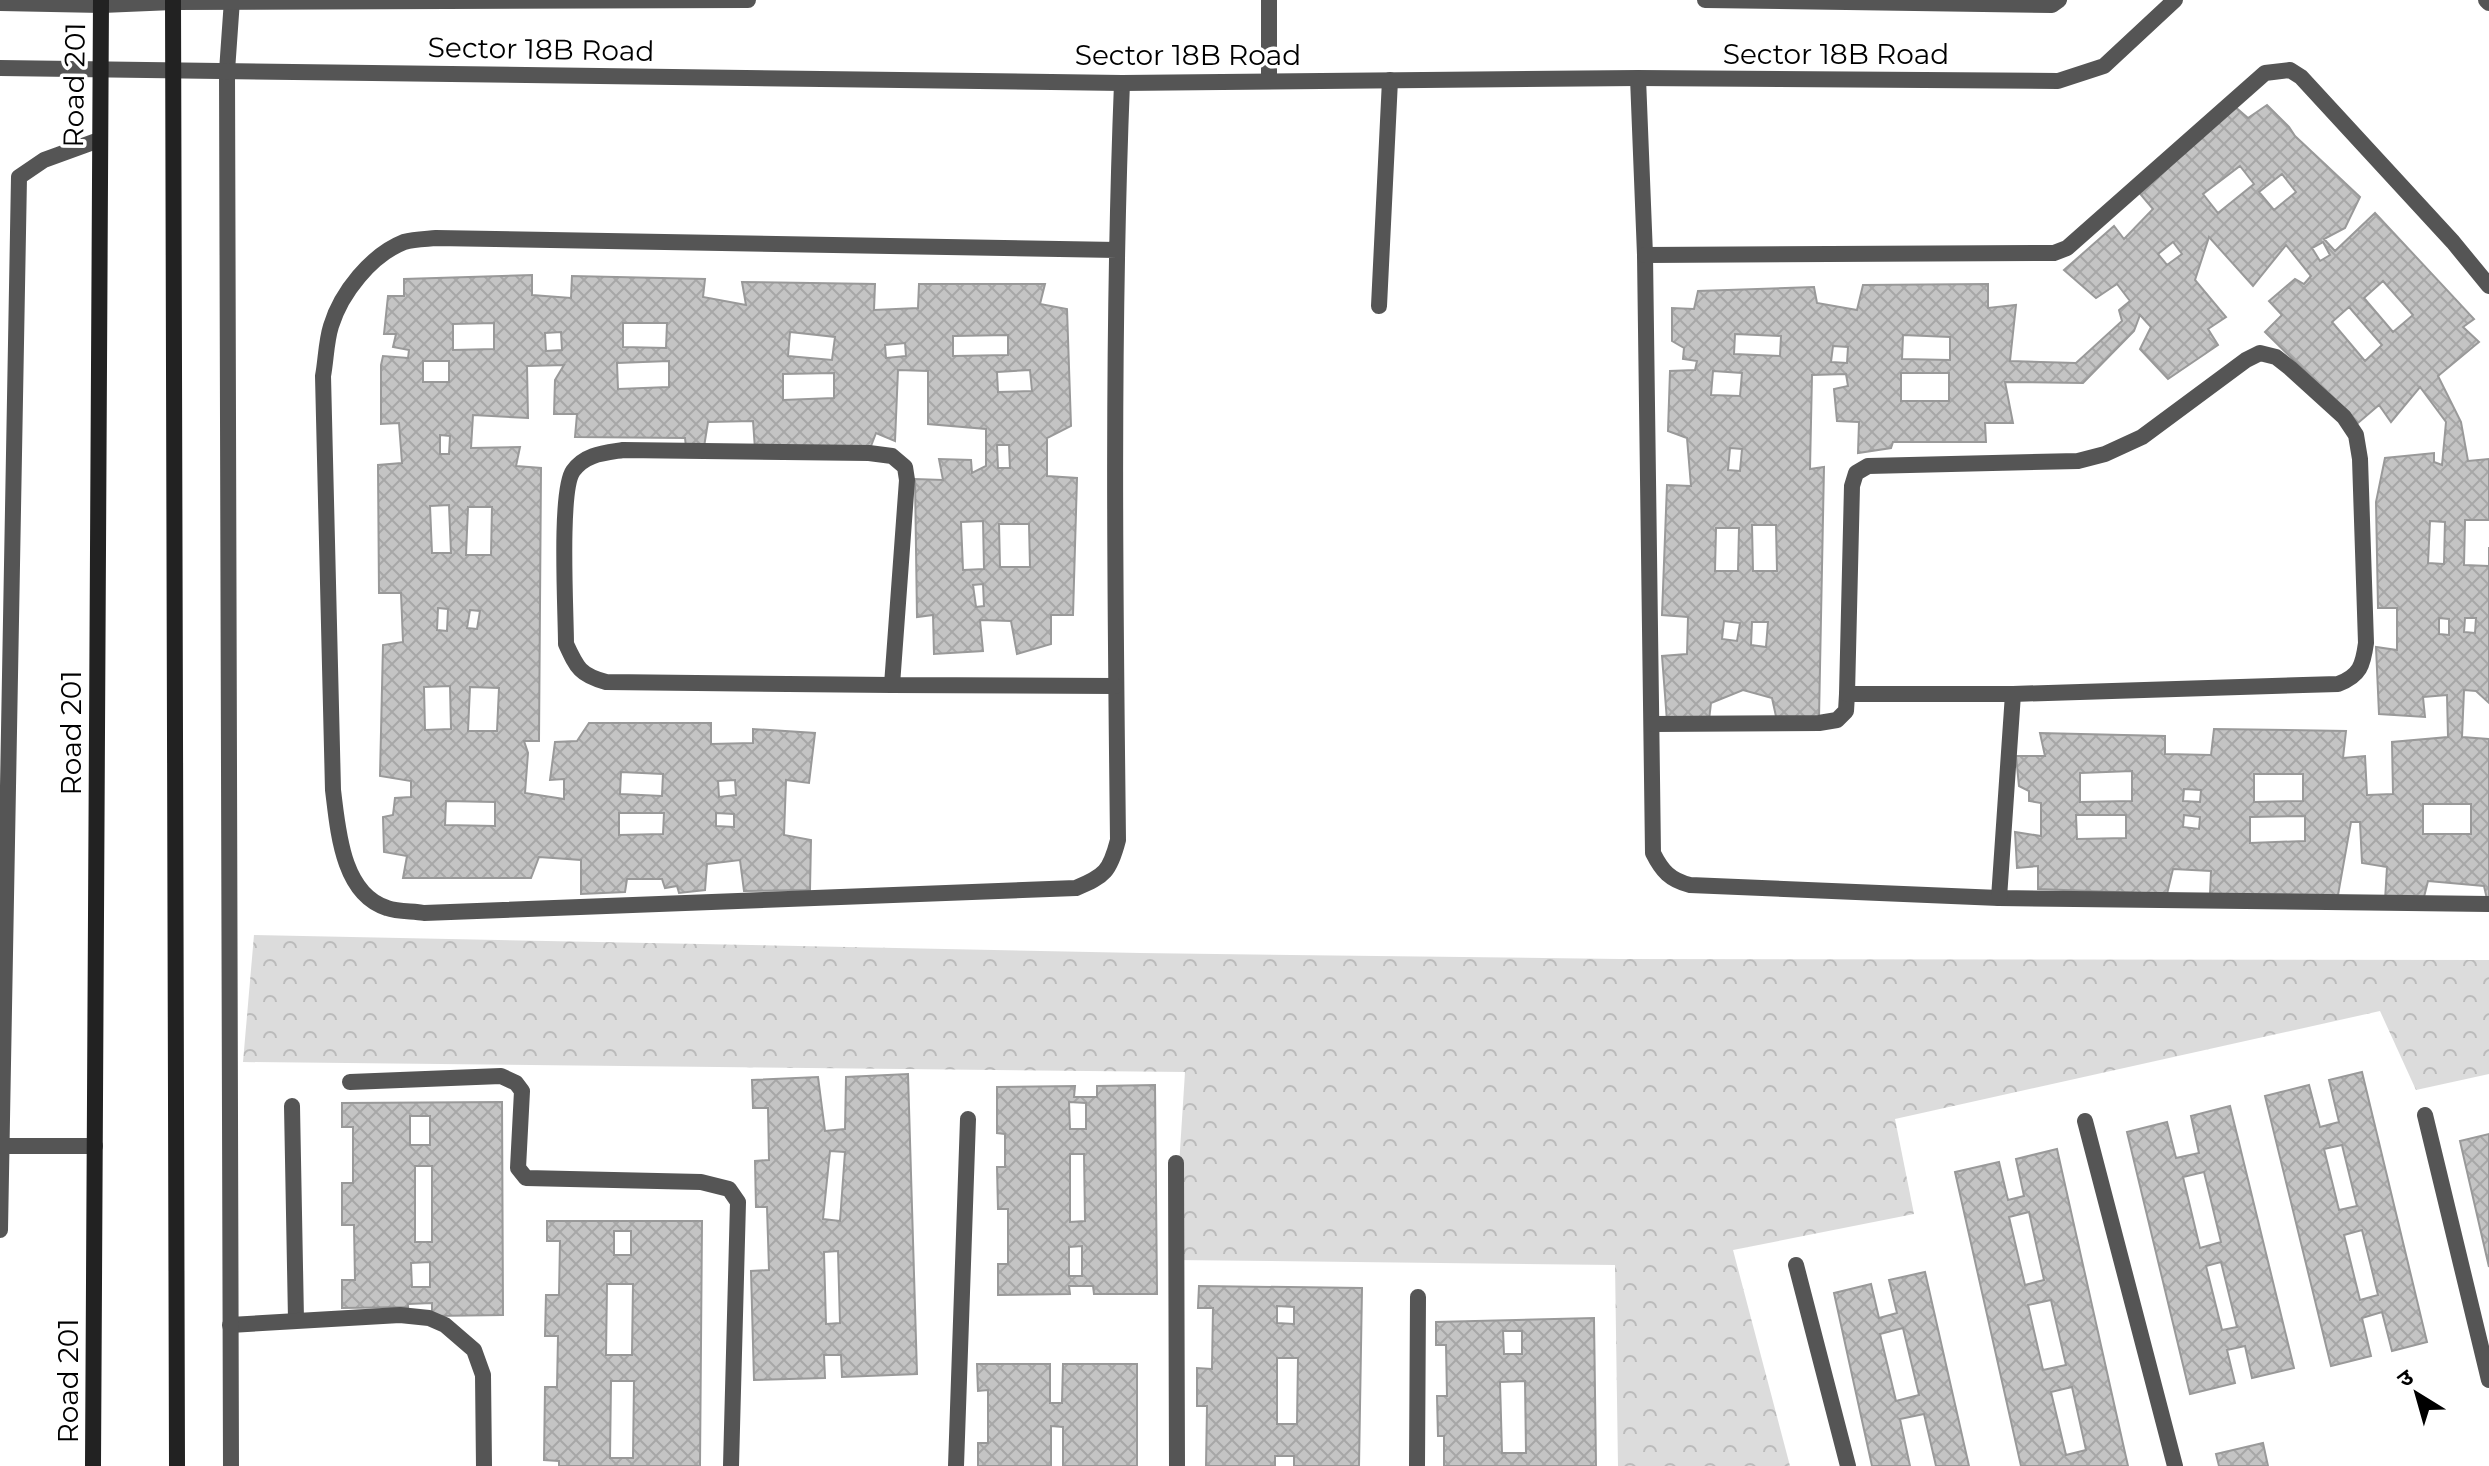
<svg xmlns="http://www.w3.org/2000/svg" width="2489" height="1466" font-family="Montserrat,'Noto Sans Devanagari',sans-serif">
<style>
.forest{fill:url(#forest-crowns)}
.building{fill:url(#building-cross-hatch);stroke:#999;stroke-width:2;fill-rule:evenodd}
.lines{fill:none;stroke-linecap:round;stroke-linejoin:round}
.service{stroke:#555;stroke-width:16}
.minor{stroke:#555;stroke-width:16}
.tertiary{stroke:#555;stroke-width:16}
.secondary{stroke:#222;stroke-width:16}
.labels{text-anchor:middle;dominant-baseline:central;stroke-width:7;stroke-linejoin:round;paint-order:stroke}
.street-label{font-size:28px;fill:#000;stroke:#fff}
</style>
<defs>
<pattern id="forest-crowns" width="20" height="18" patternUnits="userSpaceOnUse" patternTransform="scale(2)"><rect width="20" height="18" fill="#dcdcdc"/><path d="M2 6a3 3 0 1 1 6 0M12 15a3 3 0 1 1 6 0" fill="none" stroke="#bbb"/></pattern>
<pattern id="building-cross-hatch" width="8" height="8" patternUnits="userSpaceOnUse" patternTransform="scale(2)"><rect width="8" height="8" fill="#c4c4c4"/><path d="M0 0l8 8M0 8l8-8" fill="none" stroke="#a7a7a7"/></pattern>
</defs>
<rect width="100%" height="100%" fill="#fff"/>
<polygon class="forest" points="254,935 1140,953 1619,959 2489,960 2489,1074 2416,1090 2380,1011 1895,1119 1914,1214 1733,1250 1790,1466 1618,1466 1615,1265 1173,1260 1185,1072 243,1062"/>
<g class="building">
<path d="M2233,105L2248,118L2267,105L2289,127L2295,136L2360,197L2345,228L2324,239L2335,251L2375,213L2474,319L2463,327L2479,342L2438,376L2461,422L2468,461L2489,459V520H2465L2464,565L2489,566V547V703L2476,691L2464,690L2462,737L2489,739V898L2487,899L2484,886L2428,881L2423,901L2385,900L2387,867L2362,863L2360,822H2351L2338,895L2210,894L2211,871L2173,869L2167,894L2038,889V866L2017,868L2015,832L2041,836V803L2029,801V791L2019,786L2016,756H2045L2040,733L2165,736V754L2211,755L2214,729L2346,731L2343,758L2365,756L2367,795L2393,794L2392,742L2448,737L2447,695L2423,697L2425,717L2379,714L2376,647L2397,650V608H2378L2376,502L2385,458L2434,453V462L2442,465L2446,422L2420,387L2391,422L2379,405L2358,423L2265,332L2282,315L2269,301L2295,279L2304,284L2311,276L2286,245L2253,286L2209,237L2195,280L2226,317L2208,329L2218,345L2168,379L2140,349L2151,327L2140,315L2134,331L2083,383L2005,382L2013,423H1985L1986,442H1893L1891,448L1858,453L1859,422L1837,421L1834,389L1848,386L1846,374L1812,375L1810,469L1824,467L1819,718L1777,721L1772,698L1743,690L1711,703L1709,720L1667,721L1662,656L1687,654L1688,617L1662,615L1667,485L1691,486L1687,438L1668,431L1670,371L1695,370L1697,361L1683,359L1684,348L1672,341V308L1694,309L1698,291L1814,287L1817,303L1857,310L1863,285L1988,284V308L2016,305L2010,361L2076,363L2122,321L2119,310L2130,301L2117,284L2096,298L2064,270L2114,226L2124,239L2153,209L2137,190ZM2240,166L2254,184L2218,213L2203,194ZM2282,174L2296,192L2274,210L2259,192ZM2173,242L2182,254L2167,265L2158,254ZM2323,242L2330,255L2320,261L2312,248ZM2383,281L2413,315L2393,332L2364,298ZM2349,307L2382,345L2365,361L2332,322ZM1735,334L1781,336L1780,356L1734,354ZM1903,335L1950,337V360L1902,359ZM1833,346L1848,347L1847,363L1831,362ZM1713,371L1742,373L1740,396L1711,395ZM1901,373H1949V401H1901ZM1730,448L1742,449L1740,471L1728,470ZM2430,521L2445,522L2444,564L2428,563ZM1752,525H1776L1777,571H1753ZM1716,528H1739L1738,571H1715ZM2439,618L2449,619V635L2439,634ZM2465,618H2476L2475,633L2464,632ZM1724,621L1740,623L1737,641L1722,639ZM1752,622H1768L1766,647L1751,645ZM2132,771V801L2080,802V773ZM2254,774H2303V801L2254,802ZM2184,789L2201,790L2200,802L2183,801ZM2423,804H2471V834H2423ZM2076,815H2126V838L2077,839ZM2184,815L2200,817L2199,829L2183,827ZM2305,816V841L2250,843V817Z"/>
<path d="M532,275V295L571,298L572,276L705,279L703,297L746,305L742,282L875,284L874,310L918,308L919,284H1045L1040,304L1067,309L1071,426L1047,438V476L1077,478L1073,615H1051V644L1017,654L1011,621L980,620L983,651L934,654L933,615L917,617L915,479L943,480L939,459L971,460L972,473L986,466V429L928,424V371L898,370L895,441L876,433L871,446L755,449L753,421L708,422L704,447H686L685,438L575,437L577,414H554L555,380L564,365L527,366L528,418L473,415L471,448L520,447L516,466L541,468L539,741H524L528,753L525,793L564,799V779L550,780L555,742L577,741L589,723H711V744L753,743V729L815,733L809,783L786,780L784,835L811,840L810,890L744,891L740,860L707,864L705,890L679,893L677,886L665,888L662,879H627L625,892L581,894V860L539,857L531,878H403L407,856L384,852L383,817L393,815L395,798L411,797V781L380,776L383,645L403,642L401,593H379L378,465L402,463L399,423L381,424V365L383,356L408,358L409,350L393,347L396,334H384L388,296H404V279ZM494,323V349L453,350V324ZM623,323H667L666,348L623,347ZM561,332L562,350L546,351L545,333ZM790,332L835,337L832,360L788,356ZM1008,335V355L953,356V336ZM905,343L906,356L886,358L885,345ZM423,361H449V382H423ZM669,361V387L618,389L617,363ZM1030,370L1032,391L998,392L997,372ZM834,373V398L783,400V374ZM440,435L450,436L449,454H440ZM997,445H1009L1010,468H998ZM449,505L451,553H432L430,506ZM468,507H492L491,555H466ZM983,521L984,569L963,570L961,522ZM999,524H1029L1030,567H1000ZM983,584L984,606L976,607L973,585ZM438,608L448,609L447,631L437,630ZM470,610L480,611L477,629L467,628ZM450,686L451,729L425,730L424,687ZM470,687L499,688L497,731H468ZM621,772L663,774L662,796L620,794ZM735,780L736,795L719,797L718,781ZM446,801L495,802V826L445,825ZM619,813H664L663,834L619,835ZM716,813L734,814V827L716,826Z"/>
<path d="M2362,1072L2427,1342L2392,1351L2382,1312L2362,1318L2371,1356L2331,1366L2265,1096L2309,1085L2320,1127L2339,1122L2329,1080ZM2342,1145L2357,1206L2339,1210L2324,1149ZM2362,1230L2378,1295L2360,1300L2344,1235Z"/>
<path d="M908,1074L917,1374L842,1377L841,1355H824L825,1378L754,1380L751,1271L769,1270L767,1207H756L755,1161L769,1160L768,1108H753L752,1080L818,1077L825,1131L845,1129L846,1077ZM830,1151L845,1152L840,1221L823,1219ZM838,1251L840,1323L826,1324L824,1252Z"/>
<path d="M1155,1085L1157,1294H1094L1093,1286H1069L1070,1294L998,1295V1264H1008V1209H998L997,1167H1005V1134L997,1133V1087L1075,1086L1074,1097H1097V1086ZM1069,1102L1086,1103V1129H1070ZM1070,1154H1084L1085,1221L1070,1222ZM1082,1246V1276H1069V1247Z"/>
<path d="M502,1102L503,1315L432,1316V1303L408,1304V1307L342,1308V1280H355L354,1225H342V1183H353V1127H342V1103ZM410,1116H430V1145H410ZM415,1166H432V1242H415ZM430,1262V1287H412L411,1263Z"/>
<path d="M2230,1106L2294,1368L2252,1378L2245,1346L2227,1350L2235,1383L2190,1394L2127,1132L2167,1122L2176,1158L2199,1153L2191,1116ZM2204,1172L2221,1242L2200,1248L2183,1177ZM2221,1262L2237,1327L2222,1330L2206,1266Z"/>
<polygon points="2489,1134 2489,1267 2460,1141"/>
<path d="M2057,1149L2128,1466H2021L1955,1172L1999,1162L2008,1200L2024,1196L2016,1159ZM2029,1212L2044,1280L2025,1285L2009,1217ZM2051,1300L2066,1365L2043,1370L2028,1305ZM2072,1387L2086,1450L2066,1455L2051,1392Z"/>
<path d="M547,1221H702L700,1466H559V1461L544,1460L545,1387H557L558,1336H545L546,1295H559L560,1241H547ZM614,1231H631V1255H614ZM607,1284H633L632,1355H606ZM611,1381H634L633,1458H610Z"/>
<path d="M1925,1272L1969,1466H1936L1924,1414L1900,1419L1910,1466H1872L1834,1293L1871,1284L1879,1318L1897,1313L1889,1280ZM1903,1328L1919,1395L1896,1401L1880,1334Z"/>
<path d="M1199,1286L1362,1288L1359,1466H1294V1456H1275V1466H1206L1207,1406H1197V1368L1212,1369L1213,1308H1198ZM1277,1306L1294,1307V1324L1277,1323ZM1277,1358H1298L1297,1424H1277Z"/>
<path d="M1594,1318L1596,1466H1444V1436H1438L1437,1396H1447L1446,1345H1436V1322ZM1503,1331H1522V1354H1504ZM1525,1381L1526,1453H1502L1500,1382Z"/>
<polygon points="977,1364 1050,1364 1050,1403 1062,1403 1063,1364 1137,1364 1137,1466 1063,1466 1063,1427 1051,1426 1051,1466 978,1466 978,1443 988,1443 988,1390 978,1391"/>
<polygon points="2263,1443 2268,1466 2219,1466 2216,1454"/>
</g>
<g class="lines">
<g class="service">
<polyline points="1379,306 1390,80"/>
<polyline points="0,1230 19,177 44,160 99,140"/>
</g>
<g class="minor">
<polyline points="1269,0 1269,81"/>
<polyline points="2486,0 2489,3"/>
<path d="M1638,78L1645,255L1653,853C1662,871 1670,880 1690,885L1999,898L2489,904"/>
<path d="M1117,250L436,238C426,239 414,239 404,242C371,255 341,293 331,326C326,342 326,360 323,376L333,790C338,830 342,894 387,908C398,912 413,911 424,913L1076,888C1105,876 1110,871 1118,840C1115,588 1112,335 1122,83"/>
<polyline points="1645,255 2054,253 2067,248 2265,73 2290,70 2301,77 2453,242 2489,286"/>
<path d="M892,685L606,682C580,675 577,668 566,644C566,613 559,491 573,471C585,454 604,453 623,450L869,453L892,456L905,467L907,480L892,685L1115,686"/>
<polyline points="1652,724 1819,723 1837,720 1846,711 1847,694"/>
<path d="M1999,898L2013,694H1847L1852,486L1856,473L1868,466L2078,461L2105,454L2142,437L2246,360L2260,353L2276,357L2290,368L2344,417L2356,435L2360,459L2366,643C2363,665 2360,676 2338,684L2013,694"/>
<polyline points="350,1082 501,1076 516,1083 522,1091 518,1168 526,1178 701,1182 729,1189 738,1202 731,1466"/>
<polyline points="292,1106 296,1320"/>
<polyline points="2425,1115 2489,1380"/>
<polyline points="2085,1121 2175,1466"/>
<polyline points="0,1146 95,1146"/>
<polyline points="1176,1163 1177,1466"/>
<polyline points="1796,1265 1848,1466"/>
<polyline points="230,1325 400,1315 429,1318 445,1325 474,1350 483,1375 484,1466"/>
<polyline points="231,1466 227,71 232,0"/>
<polyline points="956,1466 968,1119"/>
<polyline points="1417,1466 1418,1297"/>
</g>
<g class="tertiary">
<polyline points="1705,0 2052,5 2059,0"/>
<polyline points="0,3 102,5 173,2 748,0"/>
<polyline points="0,68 1122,83 1638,78 2058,81 2104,66 2175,0"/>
</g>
<g class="secondary">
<polyline points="173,0 177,1466"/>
<polyline points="93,1466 101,0"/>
</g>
</g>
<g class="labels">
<g class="street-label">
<text transform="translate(541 49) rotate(1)">Sector 18B Road</text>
<text x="1836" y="54">Sector 18B Road</text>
<text x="1188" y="55">Sector 18B Road</text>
<text transform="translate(74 85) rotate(-89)">Road 201</text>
<text transform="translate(71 733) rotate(-90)">Road 201</text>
<text transform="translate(68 1381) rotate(-90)">Road 201</text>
</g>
</g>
<g transform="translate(2417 1394) rotate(323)" stroke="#ffffff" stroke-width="6" paint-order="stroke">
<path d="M0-6L14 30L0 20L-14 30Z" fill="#000000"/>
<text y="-12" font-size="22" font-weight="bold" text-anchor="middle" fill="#000000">उ</text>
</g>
</svg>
